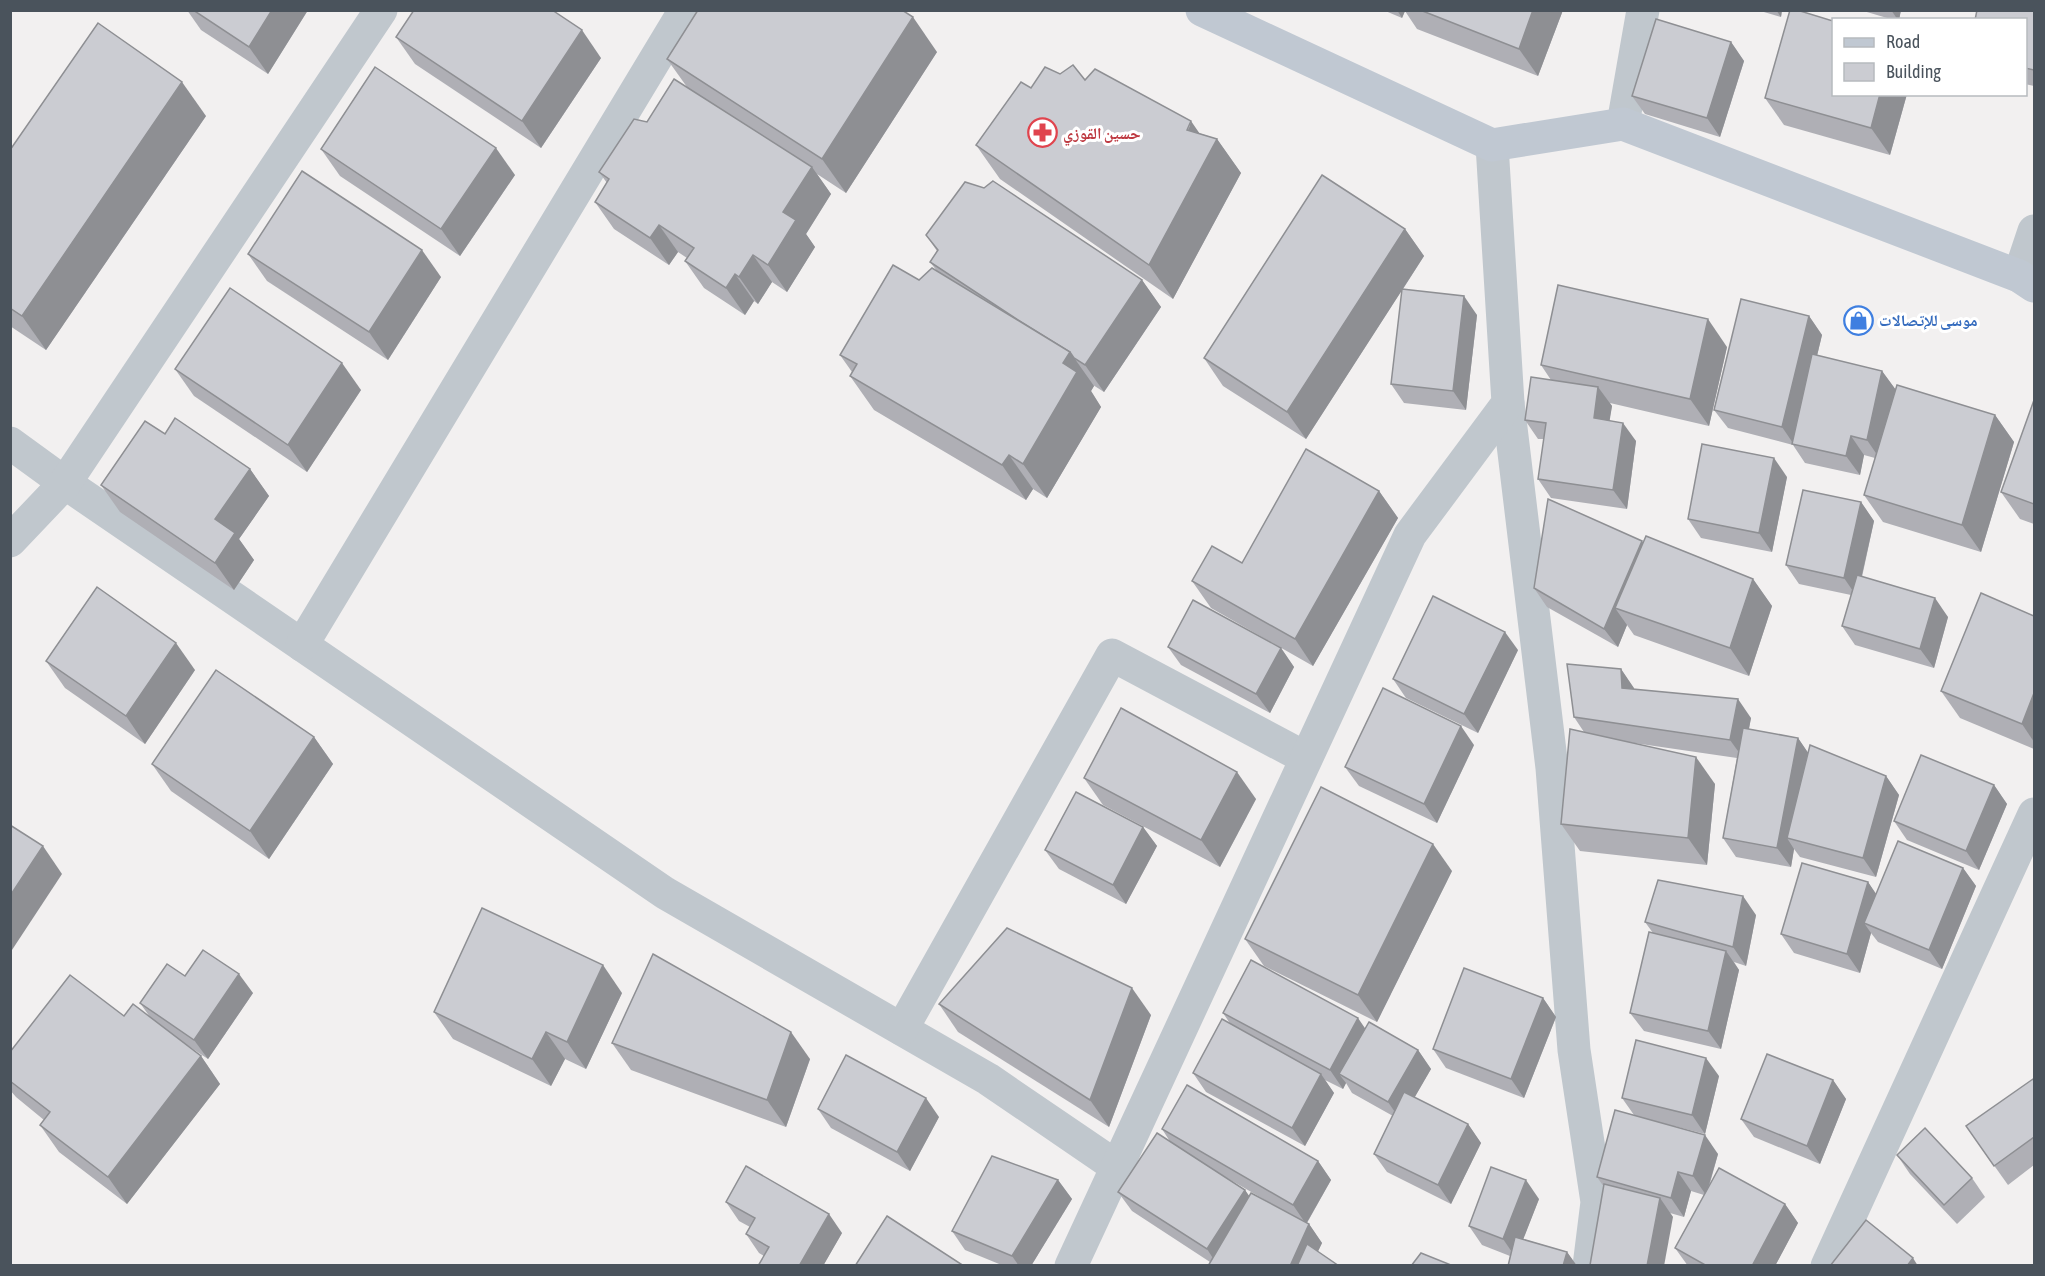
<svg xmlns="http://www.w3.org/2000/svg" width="2045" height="1276" font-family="'Asap Condensed','Noto Naskh Arabic',sans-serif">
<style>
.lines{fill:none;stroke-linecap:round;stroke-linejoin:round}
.street{stroke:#c0c7cd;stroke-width:33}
.secondary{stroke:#c0c8d2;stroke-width:33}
.wall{fill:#afafb5;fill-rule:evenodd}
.shaded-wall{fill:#8e8f93}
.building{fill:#cbccd2;stroke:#8e8f93;stroke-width:1.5}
.labels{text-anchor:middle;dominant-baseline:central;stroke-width:6;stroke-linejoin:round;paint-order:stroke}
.health-label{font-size:16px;font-weight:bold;fill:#be3a42;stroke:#fff;text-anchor:start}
.shop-label{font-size:16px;font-weight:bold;fill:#366cbe;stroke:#fff;text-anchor:start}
</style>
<rect width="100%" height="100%" fill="#f2f0f0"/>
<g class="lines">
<g class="street">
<polyline points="1623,124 1643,10"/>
<polyline points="2019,276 2034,231"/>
<polyline points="1508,403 1552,768 1574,1050 1597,1202 1589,1266"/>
<polyline points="10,443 65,483 665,893 988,1079 1117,1167"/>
<polyline points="10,541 65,483 381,10"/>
<polyline points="302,645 685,10"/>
<polyline points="902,1029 1112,655 1306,758"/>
<polyline points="1071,1266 1410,535 1508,403 1492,145"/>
<polyline points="1827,1266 2034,814"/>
</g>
<polyline class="secondary" points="1202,10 1492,145 1623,124 2019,276 2034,286"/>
</g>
<g class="wall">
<polygon points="187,10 308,10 268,74 201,30"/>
<polygon points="1383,10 1563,10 1538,76 1417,29 1405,11 1402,18"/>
<polygon points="1757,10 1782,10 1781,17"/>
<polygon points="1860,10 1901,10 1899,20 1894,20"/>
<polygon points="2034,10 2034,86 2025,84 2025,20"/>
<polygon points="396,37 601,58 541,148 415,64"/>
<polygon points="1731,42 1744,61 1720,137 1645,114 1632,96"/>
<polygon points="937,52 846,193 817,174 831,194 806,234 815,247 787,292 772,282 758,304 754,301 745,315 704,288 685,261 687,258 678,252 669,265 614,229 595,202 607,183 599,172 687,87 667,59"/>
<polygon points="1060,74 1085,80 1199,133 1217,139 1241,173 1173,299 1000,179 976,145 1031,88"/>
<polygon points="1907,94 1890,155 1784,125 1765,98"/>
<polygon points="206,116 46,350 10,326 10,150"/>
<polygon points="321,149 515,175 460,256 340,176"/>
<polygon points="1405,229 1424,256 1403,289 1477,315 1466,410 1404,403 1391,384 1402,290 1306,439 1223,386 1204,358"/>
<polygon points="926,235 1142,280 1161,307 1104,392 1093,385 1094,386 1091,391 1101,407 1047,498 1033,489 1026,500 874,410 850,376 852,372 840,355 919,280 937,271 930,262 937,251"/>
<polygon points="248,254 441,277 388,360 267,281"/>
<polygon points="1809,316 1822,335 1817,356 1882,371 1895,389 1995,415 2014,442 1981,552 1883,522 1864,495 1875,458 1864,455 1860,475 1805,463 1793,445 1728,428 1714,410"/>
<polygon points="1727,347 1709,426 1610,403 1612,406 1609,421 1636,441 1627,509 1551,498 1538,479 1544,439 1538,439 1525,420 1551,380 1541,365"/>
<polygon points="175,369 361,390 307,472 194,396"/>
<polygon points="2034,400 2034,524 2020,519 2001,492"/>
<polygon points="165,434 250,469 269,496 239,539 254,560 234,590 120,512 101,485"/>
<polygon points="1787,477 1772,552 1701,538 1688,519"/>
<polygon points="1379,491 1398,518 1313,666 1211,608 1192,581 1242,563"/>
<polygon points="1861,502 1874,521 1862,577 1948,617 1934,668 1855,645 1842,626 1851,595 1799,584 1786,565"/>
<polygon points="1643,543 1753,579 1772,606 1749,676 1634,635 1627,625 1618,647 1547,607 1534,588"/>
<polygon points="2034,616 2034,749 1960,718 1941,691"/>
<polygon points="1168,647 1281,648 1294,667 1270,713 1181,665"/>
<polygon points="1518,650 1478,733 1406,698 1393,679"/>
<polygon points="46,661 195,670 145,744 65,688"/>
<polygon points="1621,669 1634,689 1751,718 1749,729 1798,738 1808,753 1886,776 1899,795 1876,877 1800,857 1794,849 1791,867 1736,857 1723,838 1737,758 1627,742 1715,784 1707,865 1580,851 1561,824 1584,732 1574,717"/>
<polygon points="314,737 333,764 269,859 171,791 152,764"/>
<polygon points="1474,745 1437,823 1359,786 1345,767"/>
<polygon points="1084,778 1256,799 1220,867 1103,805"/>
<polygon points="1994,785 2007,804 1979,870 1907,840 1894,821"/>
<polygon points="1143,827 1157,846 1126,904 1059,869 1045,850"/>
<polygon points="1963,868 1976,886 1942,969 1878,942 1871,933 1860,973 1794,953 1781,934 1868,882 1876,895"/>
<polygon points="1452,871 1377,1022 1264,966 1245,939"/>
<polygon points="1756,915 1746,966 1734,962 1739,970 1721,1049 1644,1031 1630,1013 1653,933 1645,922"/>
<polygon points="185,976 253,993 208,1059 178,1039 201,1056 220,1084 127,1204 59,1152 40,1125 44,1120 16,1097 10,1090 10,1052 124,1016 150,1017 140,1003"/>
<polygon points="622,993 586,1069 565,1059 551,1086 453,1039 434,1012"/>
<polygon points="1543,998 1556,1017 1524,1098 1446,1068 1433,1049"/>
<polygon points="939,1004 1151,1015 1109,1127 958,1032"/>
<polygon points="1223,1013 1365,1028 1418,1050 1431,1069 1414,1098 1468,1124 1481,1143 1451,1204 1387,1172 1374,1154 1393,1116 1352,1093 1346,1083 1343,1089 1325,1080 1334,1093 1305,1146 1206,1092 1193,1073 1231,1025"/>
<polygon points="612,1043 810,1059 786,1127 631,1070"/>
<polygon points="1719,1076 1705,1134 1674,1126 1718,1154 1709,1187 1785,1204 1798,1223 1775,1266 1688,1266 1675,1248 1704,1195 1691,1191 1684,1217 1670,1213 1673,1217 1604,1187 1597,1177 1634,1115 1622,1098"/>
<polygon points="1833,1080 1846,1099 1820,1164 1754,1137 1741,1119"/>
<polygon points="2034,1081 2034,1165 2008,1185 1966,1126"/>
<polygon points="818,1109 939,1117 910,1171 831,1128"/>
<path d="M1162,1129L1318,1161L1331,1180L1307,1223L1309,1224L1322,1243L1318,1251L1210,1262L1132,1211L1118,1192L1171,1143ZM1215,1171L1286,1212L1249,1196L1245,1190Z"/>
<polygon points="1897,1155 1972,1178 1985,1197 1957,1224 1910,1174"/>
<polygon points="1058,1180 1072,1199 1031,1266 1004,1266 965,1250 952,1231"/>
<polygon points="1539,1199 1523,1239 1567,1252 1577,1266 1508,1266 1510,1256 1482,1245 1469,1226"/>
<polygon points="726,1202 842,1233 823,1266 758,1266 764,1256 759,1253 746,1234 750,1227 739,1221"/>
</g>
<g class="shaded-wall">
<polygon points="272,10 308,10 268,74 249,47"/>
<polygon points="1397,10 1405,11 1402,18"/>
<polygon points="1533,10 1563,10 1538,76 1519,49"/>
<polygon points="1776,10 1782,10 1781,17"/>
<polygon points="1891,10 1901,10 1899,20 1898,20"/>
<polygon points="913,17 937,52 846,193 822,159"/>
<polygon points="582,30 601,58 541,148 522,121"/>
<polygon points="1731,42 1744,61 1720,137 1707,118"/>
<polygon points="182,82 206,116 46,350 22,316"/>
<polygon points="1880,94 1907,94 1890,155 1871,128"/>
<polygon points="1191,121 1211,150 1217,139 1241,173 1173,299 1149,265"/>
<polygon points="496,148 515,175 460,256 441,229"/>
<polygon points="812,167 831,194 806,234 815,247 787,292 768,265 783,212"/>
<polygon points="659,225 678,252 669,265 650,238"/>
<polygon points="1405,229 1424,256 1306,439 1287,412"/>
<polygon points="422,250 441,277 388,360 369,332"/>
<polygon points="753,255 772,282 758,304 739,277"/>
<polygon points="735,274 754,301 745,315 726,288"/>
<polygon points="1142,280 1161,307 1104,392 1085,365"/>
<polygon points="1464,296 1477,315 1466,410 1453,391"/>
<polygon points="1809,316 1822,335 1795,446 1782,427"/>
<polygon points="1708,319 1727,347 1709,426 1690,399"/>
<polygon points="1070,352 1094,386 1091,391 1101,407 1047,498 1023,464 1063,363"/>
<polygon points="342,363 361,390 307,472 288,445"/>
<polygon points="1882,371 1896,390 1880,459 1867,440"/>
<polygon points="1598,387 1612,406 1607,437 1594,418"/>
<polygon points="1995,415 2014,442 1981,552 1962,525"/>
<polygon points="1623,423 1636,441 1627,509 1613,490"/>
<polygon points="1851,436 1864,455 1860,475 1846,456"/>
<polygon points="1009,455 1033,489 1026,500 1002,465"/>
<polygon points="1774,458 1787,477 1772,552 1759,533"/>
<polygon points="250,469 269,496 239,539 254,560 234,590 215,563 215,519"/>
<polygon points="1379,491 1398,518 1313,666 1295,639"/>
<polygon points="1861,502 1874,521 1857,597 1844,578"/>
<polygon points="1642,541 1655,560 1615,608 1627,625 1618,647 1604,629"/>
<polygon points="1753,579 1772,606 1749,676 1730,648"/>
<polygon points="1935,598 1948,617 1934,668 1920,649"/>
<polygon points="1505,632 1518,650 1478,733 1464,714"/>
<polygon points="176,643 195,670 145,744 126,716"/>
<polygon points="1281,648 1294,667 1270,713 1256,694"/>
<polygon points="1621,669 1634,688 1635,706 1622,688"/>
<polygon points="2034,693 2034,742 2022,724"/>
<polygon points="1738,699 1751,718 1743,758 1730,740"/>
<polygon points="1461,726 1474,745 1437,823 1424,804"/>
<polygon points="314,737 333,764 269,859 250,831"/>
<polygon points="1798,738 1811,757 1787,838 1794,849 1791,867 1777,848"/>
<polygon points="1696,757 1715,784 1707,865 1688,838"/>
<polygon points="1237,772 1256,799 1220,867 1201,840"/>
<polygon points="1886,776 1899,795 1876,877 1863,858"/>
<polygon points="1994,785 2007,804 1979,870 1966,851"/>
<polygon points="1143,827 1157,846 1126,904 1113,885"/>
<polygon points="1433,844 1452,871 1377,1022 1358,995"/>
<polygon points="43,846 62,874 10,953 10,896"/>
<polygon points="1963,868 1976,886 1942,969 1929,950"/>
<polygon points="1868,882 1881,901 1864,923 1871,933 1860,973 1847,954"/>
<polygon points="1743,896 1756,915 1746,966 1733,947"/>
<polygon points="1726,951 1739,970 1721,1049 1708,1031"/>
<polygon points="603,965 622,993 586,1069 567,1042"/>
<polygon points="239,974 253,993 208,1059 194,1040"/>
<polygon points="1132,988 1151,1015 1109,1127 1090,1100"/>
<polygon points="1543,998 1556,1017 1524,1098 1511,1079"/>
<polygon points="1358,1018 1371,1037 1339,1074 1346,1083 1343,1089 1330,1070"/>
<polygon points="546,1032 565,1059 551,1086 532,1059"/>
<polygon points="791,1032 810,1059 786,1127 767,1100"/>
<polygon points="1418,1050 1431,1069 1401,1121 1388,1102"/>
<polygon points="201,1056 220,1084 127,1204 108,1177"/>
<polygon points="1706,1058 1719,1076 1705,1134 1692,1115"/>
<polygon points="1321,1074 1334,1093 1305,1146 1292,1128"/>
<polygon points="1833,1080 1846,1099 1820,1164 1807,1146"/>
<polygon points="926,1098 939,1117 910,1171 897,1152"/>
<polygon points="1468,1124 1481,1143 1451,1204 1438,1185"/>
<polygon points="1705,1135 1718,1154 1706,1195 1693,1176"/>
<polygon points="1318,1161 1331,1180 1306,1224 1293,1205"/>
<polygon points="1678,1172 1691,1191 1684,1217 1671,1198"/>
<polygon points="1058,1180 1072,1199 1031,1266 1019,1266 1012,1256"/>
<polygon points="1526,1180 1539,1199 1516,1258 1503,1239"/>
<polygon points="1245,1190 1258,1209 1218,1266 1207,1249"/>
<polygon points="1660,1198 1673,1217 1664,1266 1647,1266"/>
<polygon points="1785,1204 1798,1223 1775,1266 1752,1266"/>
<polygon points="829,1214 842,1233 823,1266 799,1266"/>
<polygon points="1309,1224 1322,1243 1311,1266 1290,1266"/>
<polygon points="1567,1252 1577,1266 1563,1266"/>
<polygon points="1913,1258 1918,1266 1907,1266"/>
</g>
<g class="building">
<polygon points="193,10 272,10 249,47"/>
<polygon points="414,10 552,10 582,30 522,121 396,37"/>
<polygon points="698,10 902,10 913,17 822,159 667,59"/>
<polygon points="1420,10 1533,10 1519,49"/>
<polygon points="1790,10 1797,10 1833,21 1833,94 1880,94 1871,128 1765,98"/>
<polygon points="1977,10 2034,10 2034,70 2025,68 2025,20 1975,20"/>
<polygon points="1656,19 1731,42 1707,118 1632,96"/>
<polygon points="98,23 182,82 22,316 10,308 10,150"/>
<polygon points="1073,65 1085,80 1095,69 1191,121 1187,130 1217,139 1149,265 976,145 1021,82 1031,88 1045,67 1060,74"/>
<polygon points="375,67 496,148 441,229 321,149"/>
<polygon points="674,79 812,167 783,212 796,220 768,265 753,255 739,277 735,274 726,288 685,261 694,248 659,225 650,238 595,202 609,179 599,172 634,119 647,122"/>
<polygon points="302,171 422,250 369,332 248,254"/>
<polygon points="1322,175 1405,229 1287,412 1204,358"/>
<polygon points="993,181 1142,280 1085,365 1074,358 1070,352 1018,320 930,262 938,250 926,235 965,182 984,188"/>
<polygon points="893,265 919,280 932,268 1070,352 1063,363 1077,372 1023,464 1009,455 1002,465 850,376 857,364 840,355"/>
<polygon points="1558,285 1708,319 1690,399 1541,365"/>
<polygon points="230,288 342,363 288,445 175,369"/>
<polygon points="1402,289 1464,296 1453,391 1391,384"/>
<polygon points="1741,299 1809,316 1782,427 1714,410"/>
<polygon points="1812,354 1882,371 1867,440 1851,436 1846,456 1792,444"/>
<polygon points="1531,377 1598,387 1594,418 1623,423 1613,490 1538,479 1546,423 1525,420"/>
<polygon points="1897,385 1995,415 1962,525 1864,495"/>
<polygon points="2034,400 2034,504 2001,492"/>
<polygon points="175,418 250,469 215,519 235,533 215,563 101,485 145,421 165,434"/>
<polygon points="1702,444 1774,458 1759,533 1688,519"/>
<polygon points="1306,449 1379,491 1295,639 1192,581 1212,546 1242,563"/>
<polygon points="1803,490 1861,502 1844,578 1786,565"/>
<polygon points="1548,499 1642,541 1604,629 1534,588"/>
<polygon points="1646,536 1753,579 1730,648 1615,608"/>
<polygon points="1857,575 1935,598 1920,649 1842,626"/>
<polygon points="97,587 176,643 126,716 46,661"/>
<polygon points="1981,593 2034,616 2034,693 2022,724 1941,691"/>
<polygon points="1433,596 1505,632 1464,714 1393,679"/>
<polygon points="1193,600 1281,648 1256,694 1168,647"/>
<polygon points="1567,664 1621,669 1622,688 1738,699 1730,740 1574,717"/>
<polygon points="216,670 314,737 250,831 152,764"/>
<polygon points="1383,688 1461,726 1424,804 1345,767"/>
<polygon points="1121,708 1237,772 1201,840 1084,778"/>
<polygon points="1743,728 1798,738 1777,848 1723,838"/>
<polygon points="1570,729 1696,757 1688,838 1561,824"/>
<polygon points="1810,745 1886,776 1863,858 1787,838"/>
<polygon points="1921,755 1994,785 1966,851 1894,821"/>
<polygon points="1321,787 1433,844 1358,995 1245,939"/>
<polygon points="1076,792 1143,827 1113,885 1045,850"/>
<polygon points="10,825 43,846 10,896"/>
<polygon points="1898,841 1963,868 1929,950 1864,923"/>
<polygon points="1802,863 1868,882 1847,954 1781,934"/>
<polygon points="1658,880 1743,896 1733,947 1645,922"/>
<polygon points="482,908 603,965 567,1042 546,1032 532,1059 434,1012"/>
<polygon points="1007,928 1132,988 1090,1100 939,1004"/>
<polygon points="1649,932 1726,951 1708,1031 1630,1013"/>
<polygon points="203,950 239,974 194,1040 140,1003 167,964 185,976"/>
<polygon points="653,954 791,1032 767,1100 612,1043"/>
<polygon points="1251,960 1358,1018 1330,1070 1223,1013"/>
<polygon points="1464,968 1543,998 1511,1079 1433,1049"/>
<polygon points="70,975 124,1016 133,1004 201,1056 108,1177 40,1125 50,1112 10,1081 10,1052"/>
<polygon points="1222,1019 1321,1074 1292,1128 1193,1073"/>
<polygon points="1369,1022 1418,1050 1388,1102 1339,1074"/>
<polygon points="1636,1040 1706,1058 1692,1115 1622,1098"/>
<polygon points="1767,1054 1833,1080 1807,1146 1741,1119"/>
<polygon points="846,1055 926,1098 897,1152 818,1109"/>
<polygon points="2033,1079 2034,1081 2034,1137 1994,1166 1966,1126"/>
<polygon points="1187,1085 1318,1161 1293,1205 1162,1129"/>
<polygon points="1404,1092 1468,1124 1438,1185 1374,1154"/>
<polygon points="1615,1110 1705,1135 1693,1176 1678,1172 1671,1198 1597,1177"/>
<polygon points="1925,1128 1972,1178 1944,1205 1897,1155"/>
<polygon points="1157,1133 1245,1190 1207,1249 1118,1192"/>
<polygon points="992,1156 1058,1180 1012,1256 952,1231"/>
<polygon points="746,1166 829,1214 799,1266 758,1266 769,1247 746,1234 755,1218 726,1202"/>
<polygon points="1491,1167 1526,1180 1503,1239 1469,1226"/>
<polygon points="1719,1168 1785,1204 1752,1266 1707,1266 1675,1248"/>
<polygon points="1604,1184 1660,1198 1647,1266 1590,1265"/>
<polygon points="1251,1193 1309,1224 1290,1266 1208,1266"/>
<polygon points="887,1216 964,1266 855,1266"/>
<polygon points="1866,1220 1913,1258 1907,1266 1830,1266"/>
<polygon points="1515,1237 1567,1252 1563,1266 1508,1266"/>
<polygon points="1307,1244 1339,1266 1297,1266"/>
<polygon points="1421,1253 1451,1265 1451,1266 1411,1266"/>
</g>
<defs>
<symbol id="pharmacy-ring" viewBox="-11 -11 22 22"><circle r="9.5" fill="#fff" stroke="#e0444e" stroke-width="1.5"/><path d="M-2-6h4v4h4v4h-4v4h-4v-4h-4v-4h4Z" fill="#e0444e"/></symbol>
<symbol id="shop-ring" viewBox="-11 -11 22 22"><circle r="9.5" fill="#fff" stroke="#3f7fe0" stroke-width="1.5"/><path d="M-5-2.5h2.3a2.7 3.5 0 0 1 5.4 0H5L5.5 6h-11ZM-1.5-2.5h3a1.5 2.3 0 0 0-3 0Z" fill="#3f7fe0"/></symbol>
</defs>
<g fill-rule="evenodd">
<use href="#pharmacy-ring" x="1026" y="116" width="33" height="33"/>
<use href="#shop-ring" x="1842" y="304" width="33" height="33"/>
</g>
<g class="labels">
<g class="health-label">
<text x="1063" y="133">حسين القوزي</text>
</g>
<g class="shop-label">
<text x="1879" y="320">موسى للإتصالات</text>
</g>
</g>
<rect width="2045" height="1276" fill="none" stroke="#4a535c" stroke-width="24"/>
<rect x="1832" y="18" width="195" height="78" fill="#ffffff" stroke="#b7babe" stroke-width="1.5"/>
<rect x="1844" y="38" width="30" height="9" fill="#c0c8d2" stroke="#b7babe" stroke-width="1.5"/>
<text x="1886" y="48" font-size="18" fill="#4a535c">Road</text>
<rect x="1844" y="63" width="30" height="18" fill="#cbccd2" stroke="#b7babe" stroke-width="1.5"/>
<text x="1886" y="78" font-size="18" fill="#4a535c">Building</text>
</svg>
